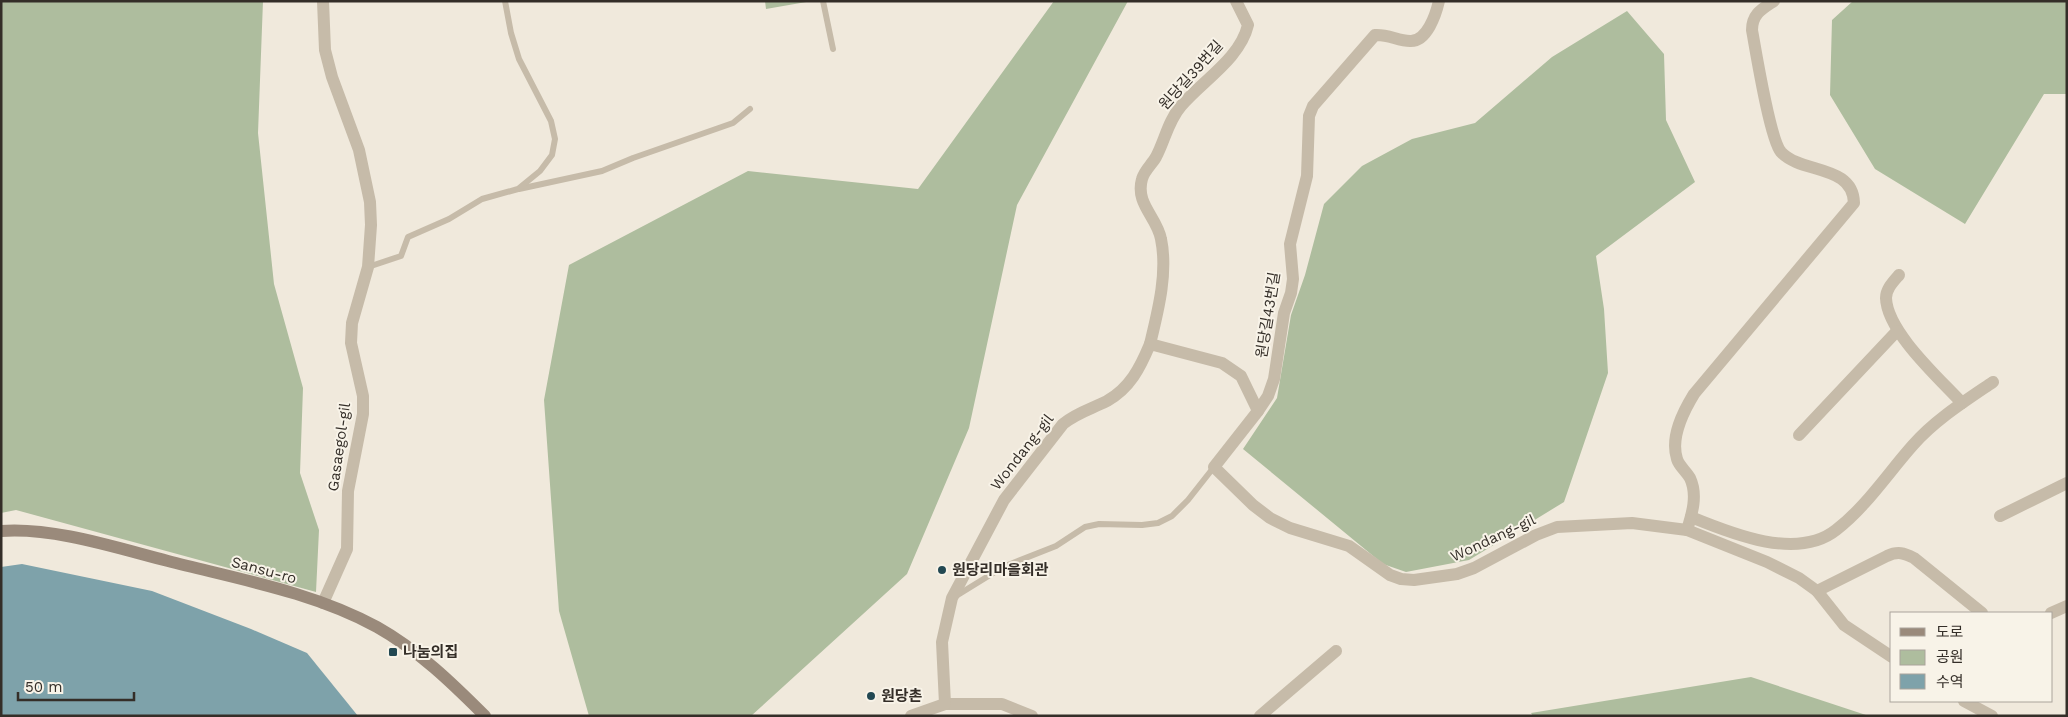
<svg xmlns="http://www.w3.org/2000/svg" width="2068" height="717" font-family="'Work Sans','Noto Sans KR',sans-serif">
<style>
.green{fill:#aebd9e}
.water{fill:#7ea2aa}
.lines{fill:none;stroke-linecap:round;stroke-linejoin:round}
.lane{stroke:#c6bba9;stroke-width:6}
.street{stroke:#c6bba9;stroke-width:12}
.secondary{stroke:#9a8a7b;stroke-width:12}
.poi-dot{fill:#224852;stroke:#f8f3e8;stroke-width:2}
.labels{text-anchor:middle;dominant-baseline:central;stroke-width:4;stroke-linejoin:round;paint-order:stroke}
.street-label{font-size:15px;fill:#342e28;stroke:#f8f3e8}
.poi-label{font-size:15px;font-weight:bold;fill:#342e28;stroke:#f8f3e8;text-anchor:start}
</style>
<rect width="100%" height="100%" fill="#f0e9dc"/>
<g class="green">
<polygon points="1,1 263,1 258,133 274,284 303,388 300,473 319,530 316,592 16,510 1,513"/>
<polygon points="765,1 812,1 766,9"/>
<polygon points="1054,1 1128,1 1017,205 969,428 907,574 751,716 589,716 559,611 544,400 569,265 748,171 918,189"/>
<polygon points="1853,1 2067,1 2067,94 2044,94 1965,224 1875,169 1830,95 1832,20"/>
<polygon points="1627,11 1664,54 1666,120 1695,182 1596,256 1604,309 1608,373 1564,502 1469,560 1406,572 1383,564 1243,449 1277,398 1291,315 1305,275 1324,204 1362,166 1412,139 1475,123 1552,57"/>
<polygon points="1751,677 1869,716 1533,716 1531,713"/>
</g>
<polygon class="water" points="22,564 152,591 251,629 307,653 358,716 1,716 1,567"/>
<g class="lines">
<g class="lane">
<polyline points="823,1 833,49"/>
<polyline points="519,189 602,171 633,158 733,123 750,109"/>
<polyline points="368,267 401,256 408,237 449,219 482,199 518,189 540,171 552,155 555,139 551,121 519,59 511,33 505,1"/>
<polyline points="956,596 1003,567 1056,546 1085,527 1099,524 1142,525 1158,523 1172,516 1188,500 1214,467"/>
</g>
<g class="street">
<polyline points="323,1 325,50 332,77 359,150 370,202 371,225 368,267 352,323 351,343 363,396 363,414 348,491 347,549 323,603"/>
<path d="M1899,275C1893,282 1886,289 1886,298C1887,332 1940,379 1962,403"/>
<path d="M1150,344C1158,311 1168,273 1161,239C1157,217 1135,204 1142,179C1144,171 1152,164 1156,157C1165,140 1168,121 1181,106C1202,81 1240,59 1248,25L1236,1"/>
<path d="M1258,411L1268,396L1274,379L1284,313L1291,293L1293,279L1290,244L1307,176L1309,116L1313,106L1375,35C1388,34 1398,41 1410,41C1427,42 1436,14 1439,1"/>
<polyline points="1799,435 1897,331"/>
<polyline points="2000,516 2067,483"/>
<path d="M1691,517C1730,533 1797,561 1836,530C1866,507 1888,473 1913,445C1935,420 1965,401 1993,382"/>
<path d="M1687,530C1692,514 1698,495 1690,478C1686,471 1679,466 1677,459C1670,437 1683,412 1694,394L1854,203C1853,164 1801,174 1781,152C1770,139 1756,52 1752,30C1752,14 1762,9 1774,1"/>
<path d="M1817,591L1887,556C1898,551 1904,553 1914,558L1982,613"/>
<polyline points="2051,613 2067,606"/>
<polyline points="1964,701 1992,716"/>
<polyline points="945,704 1002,704 1032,716"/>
<path d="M911,716L945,704L942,642L952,598L1004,500L1063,424C1076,413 1091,409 1107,401C1130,388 1140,368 1150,344L1222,363L1241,376L1258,411L1214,467L1253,505L1270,518L1290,528L1349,546L1390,575L1401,579L1414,580L1457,574L1474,568L1536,535L1557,527L1632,523L1687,530L1767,562L1799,578L1817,591L1844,625L1892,657"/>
<polyline points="1260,716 1336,651"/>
</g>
<path class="secondary" d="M1,531C54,527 117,548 168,561C238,579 313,592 377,627C418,650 452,683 485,716"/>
</g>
<g class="poi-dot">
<circle cx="942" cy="570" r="5"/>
<rect x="388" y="647" width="10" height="10" rx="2.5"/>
<circle cx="871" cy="696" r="5"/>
</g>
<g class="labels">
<g class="street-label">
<text transform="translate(1191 75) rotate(-48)">원당길39번길</text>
<text transform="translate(1268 315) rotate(-81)">원당길43번길</text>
<text transform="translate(339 447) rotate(-82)">Gasaegol-gil</text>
<text transform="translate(1022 452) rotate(-52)">Wondang-gil</text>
<text transform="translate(1493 538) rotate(-25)">Wondang-gil</text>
<text transform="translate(264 570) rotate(15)">Sansu-ro</text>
</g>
<g class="poi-label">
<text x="952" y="570">원당리마을회관</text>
<text x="403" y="652">나눔의집</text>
<text x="881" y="696">원당촌</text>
</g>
</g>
<rect width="2068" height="717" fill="none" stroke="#342e28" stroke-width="5"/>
<rect x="1890" y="612" width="162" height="90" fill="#f8f3e8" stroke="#aaa49b"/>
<rect x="1900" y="628" width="25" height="8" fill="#9a8a7b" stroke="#aaa49b"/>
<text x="1936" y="637" font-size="15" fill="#342e28">도로</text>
<rect x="1900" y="650" width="25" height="15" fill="#aebd9e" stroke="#aaa49b"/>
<text x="1936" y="662" font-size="15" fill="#342e28">공원</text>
<rect x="1900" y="674" width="25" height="15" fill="#7ea2aa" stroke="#aaa49b"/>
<text x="1936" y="687" font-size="15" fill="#342e28">수역</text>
<path d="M18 692v8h116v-8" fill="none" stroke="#342e28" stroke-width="2.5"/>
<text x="25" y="692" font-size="15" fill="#342e28" stroke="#f8f3e8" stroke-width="4" paint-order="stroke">50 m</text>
</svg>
